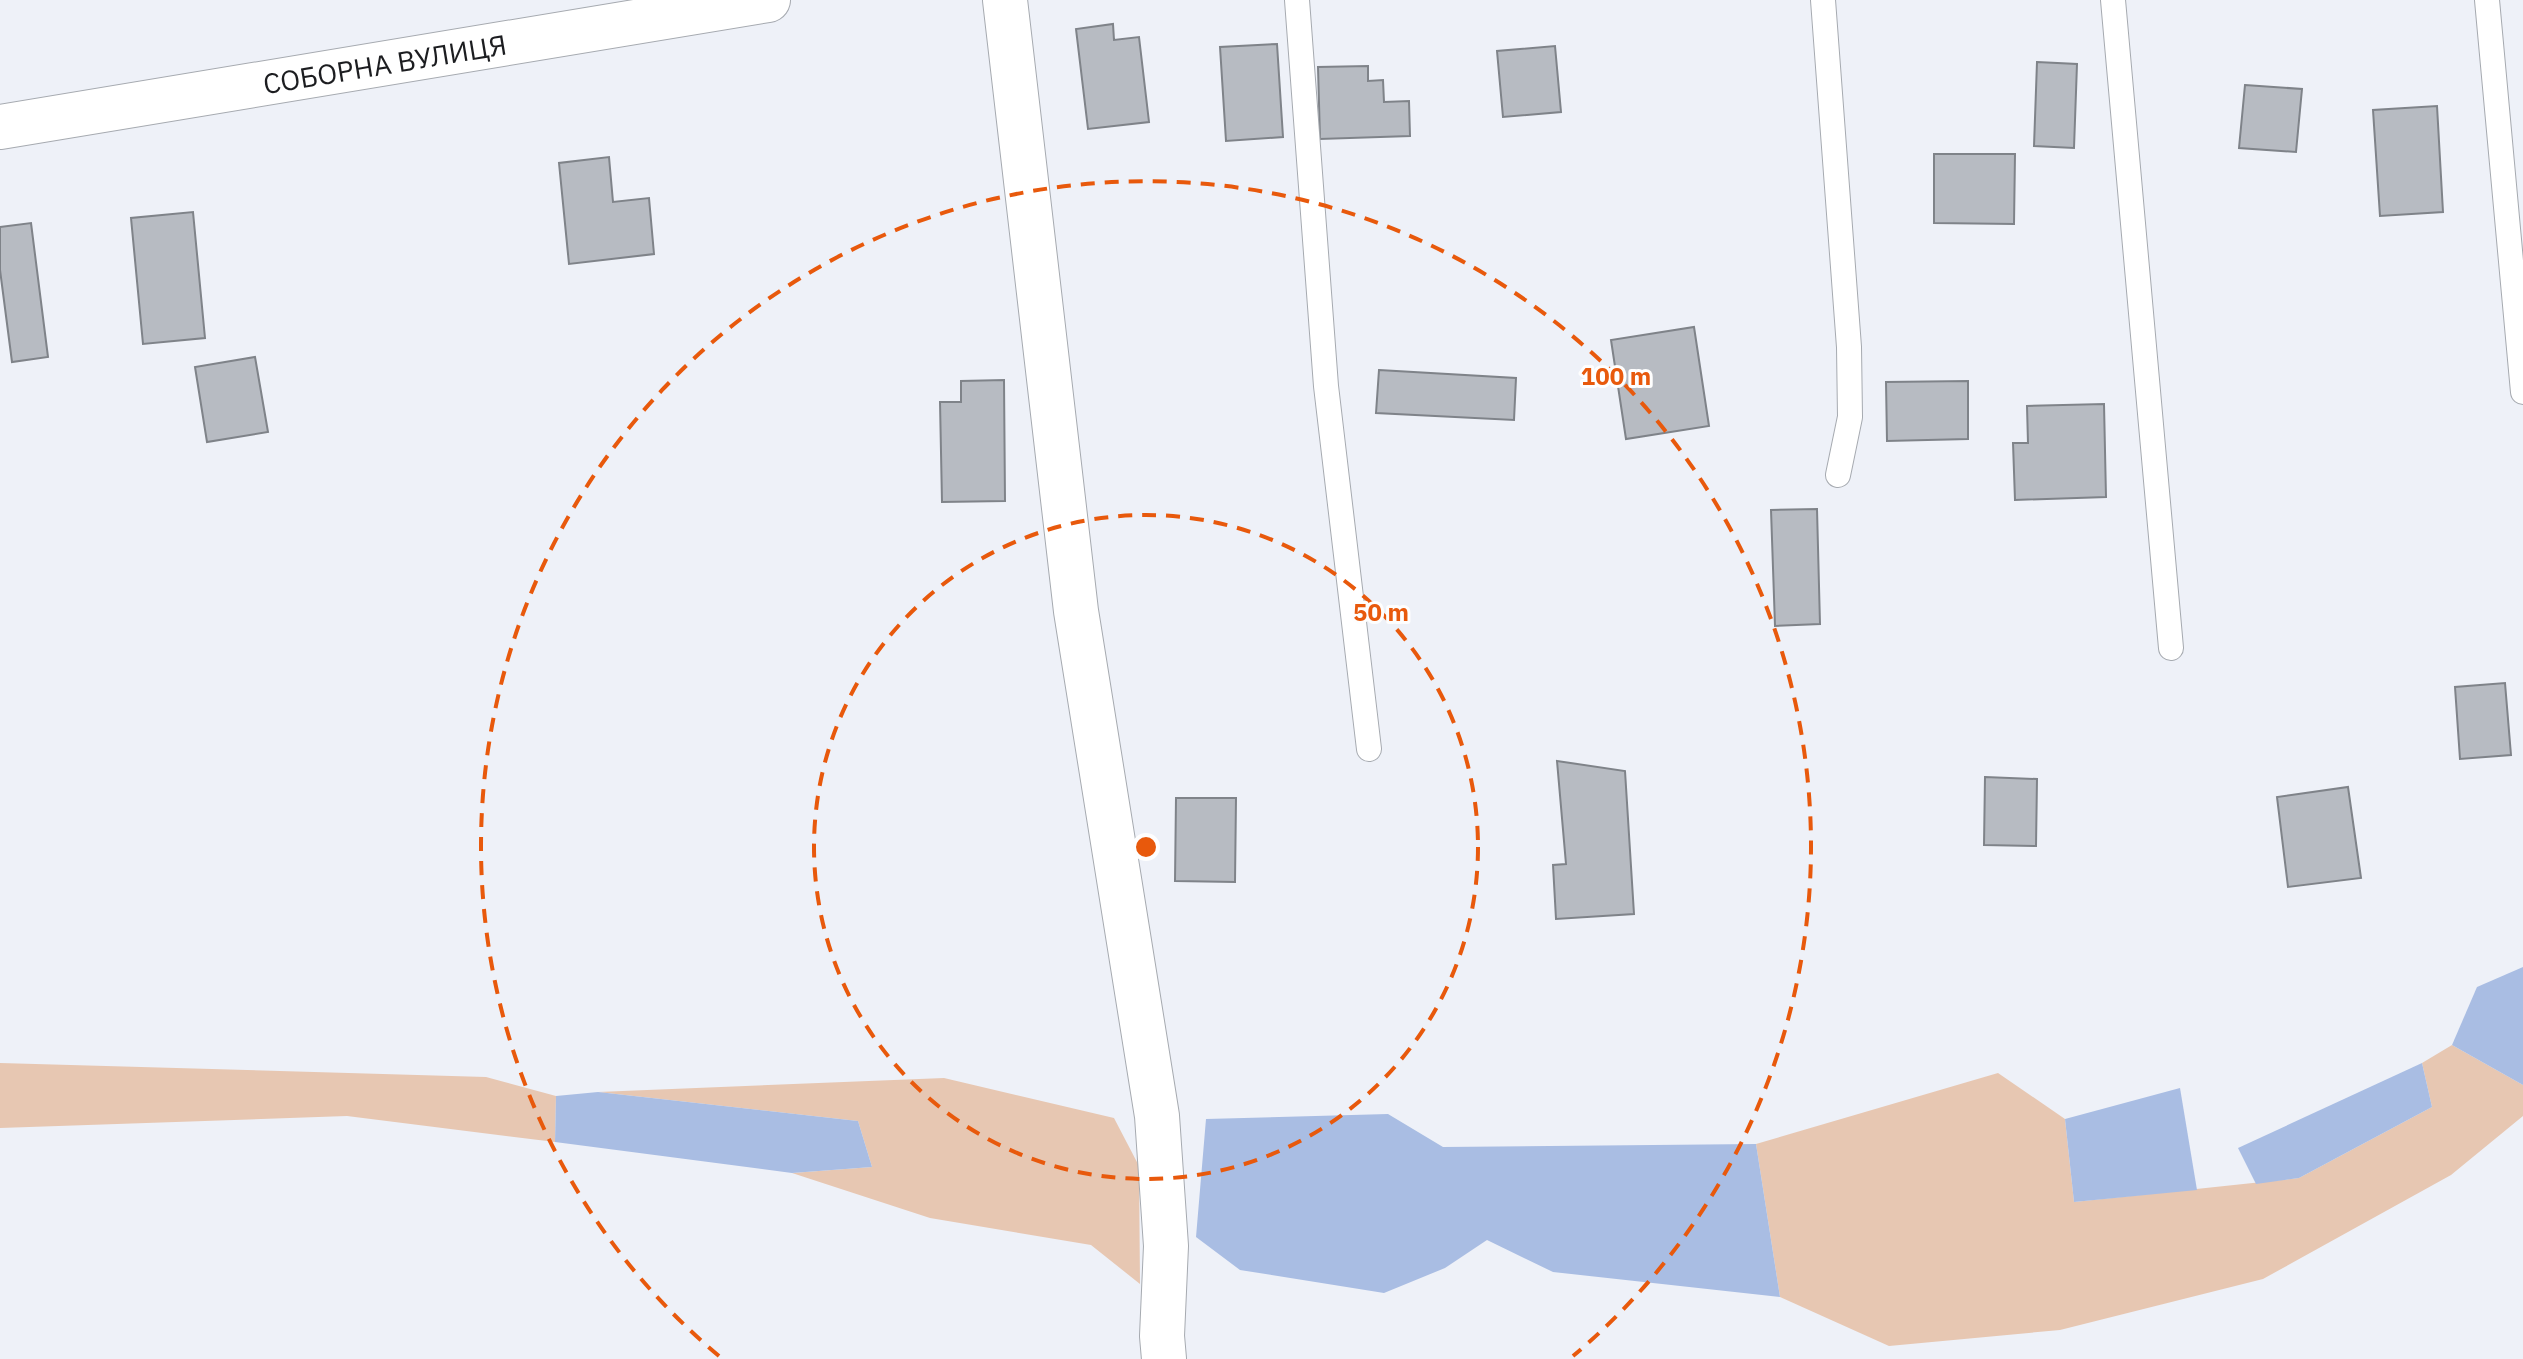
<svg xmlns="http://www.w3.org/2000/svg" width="2523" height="1359" font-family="'IBM Plex Sans',sans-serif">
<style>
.green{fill:#e7c7b2}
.water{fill:#a9bde3}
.building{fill:#b7bbc2;stroke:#7f8389;stroke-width:2}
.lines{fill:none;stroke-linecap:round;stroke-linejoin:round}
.lane-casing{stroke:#a6aab0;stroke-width:26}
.street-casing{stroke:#a6aab0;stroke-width:46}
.lane{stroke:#fff;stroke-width:24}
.street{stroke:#fff;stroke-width:44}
.ring{fill:none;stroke:#e8590c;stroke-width:4;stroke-dasharray:14 10}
.labels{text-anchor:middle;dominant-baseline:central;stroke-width:6;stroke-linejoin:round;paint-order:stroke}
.street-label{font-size:28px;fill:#1c1d20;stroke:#fefefe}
.centre{fill:#e8590c;stroke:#fefefe;stroke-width:4}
.ring-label{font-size:24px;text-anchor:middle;font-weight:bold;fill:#e8590c;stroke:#fefefe;stroke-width:6;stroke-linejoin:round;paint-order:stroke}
</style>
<rect width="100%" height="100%" fill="#eef1f8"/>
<g class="green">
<polygon points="2452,1045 2523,1085 2523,1116 2451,1175 2263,1279 2060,1330 1889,1346 1780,1297 1756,1144 1998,1073 2065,1119 2074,1202 2299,1178 2432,1107 2422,1063"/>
<polygon points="0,1063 486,1077 556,1096 555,1142 347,1116 0,1128"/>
<polygon points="944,1078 1114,1118 1139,1166 1140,1284 1091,1245 930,1218 792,1173 872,1167 858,1121 598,1092"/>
</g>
<g class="water">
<polygon points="2523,967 2523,1085 2452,1045 2477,987"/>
<polygon points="2422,1063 2432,1107 2299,1178 2256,1184 2238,1148"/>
<polygon points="2180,1088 2197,1190 2074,1202 2065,1119"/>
<polygon points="598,1092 858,1121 872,1167 792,1173 555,1142 556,1096"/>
<polygon points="1388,1114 1443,1147 1756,1144 1780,1297 1553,1272 1487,1240 1445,1268 1384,1293 1240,1270 1196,1237 1206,1119"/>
</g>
<g class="building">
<polygon points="1113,24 1114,40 1139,37 1149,122 1088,129 1076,29"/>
<polygon points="1277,44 1283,137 1226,141 1220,47"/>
<polygon points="1555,46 1561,112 1503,117 1497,51"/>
<polygon points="2037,62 2077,64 2074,148 2034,146"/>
<polygon points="1368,66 1368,81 1383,80 1384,102 1409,101 1410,136 1320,139 1318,67"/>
<polygon points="2245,85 2302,89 2296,152 2239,148"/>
<polygon points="2437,106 2443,212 2380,216 2373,110"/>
<polygon points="1934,154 2015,154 2014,224 1934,223"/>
<polygon points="609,157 613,202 649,198 654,254 569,264 559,163"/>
<polygon points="193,212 205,338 143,344 131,218"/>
<polygon points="31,223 48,357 12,362 0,270 0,227"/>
<polygon points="1694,327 1709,426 1626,439 1611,340"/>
<polygon points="255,357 268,432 207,442 195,367"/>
<polygon points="1379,370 1516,378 1514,420 1376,413"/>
<polygon points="1004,380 1005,501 942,502 940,402 961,402 961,381"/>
<polygon points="1968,381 1968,439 1887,441 1886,382"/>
<polygon points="2104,404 2106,497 2015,500 2013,443 2028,443 2027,406"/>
<polygon points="1817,509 1820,624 1775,626 1771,510"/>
<polygon points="2505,683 2511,755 2460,759 2455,687"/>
<polygon points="1557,761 1625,771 1634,914 1556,919 1553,865 1566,864"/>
<polygon points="1985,777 2037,779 2036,846 1984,845"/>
<polygon points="2348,787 2361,878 2288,887 2277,797"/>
<polygon points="1176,798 1236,798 1235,882 1175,881"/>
</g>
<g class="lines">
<defs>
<g id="lane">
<polyline points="1297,0 1326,386 1369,749"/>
<polyline points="1823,0 1849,347 1850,417 1838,475"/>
<polyline points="2113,0 2171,648"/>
<polyline points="2487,0 2523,392"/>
</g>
<g id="street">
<polyline points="1005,0 1076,611 1157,1116 1166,1246 1162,1336 1164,1359"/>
<path id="s1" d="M0,127L768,0"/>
</g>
</defs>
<use href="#lane" class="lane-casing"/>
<use href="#street" class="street-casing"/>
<use href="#lane" class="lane"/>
<use href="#street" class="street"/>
</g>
<g class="ring">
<circle cx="1146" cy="847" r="332"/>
<path d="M719 1356A665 665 0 1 1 1573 1356"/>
</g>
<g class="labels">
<g class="street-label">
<text stroke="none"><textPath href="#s1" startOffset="390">СОБОРНА ВУЛИЦЯ</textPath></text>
</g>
</g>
<circle cx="1146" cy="847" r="12" class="centre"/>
<g class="ring-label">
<text x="1616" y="385">100 m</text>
<text x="1381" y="621">50 m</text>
</g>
</svg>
